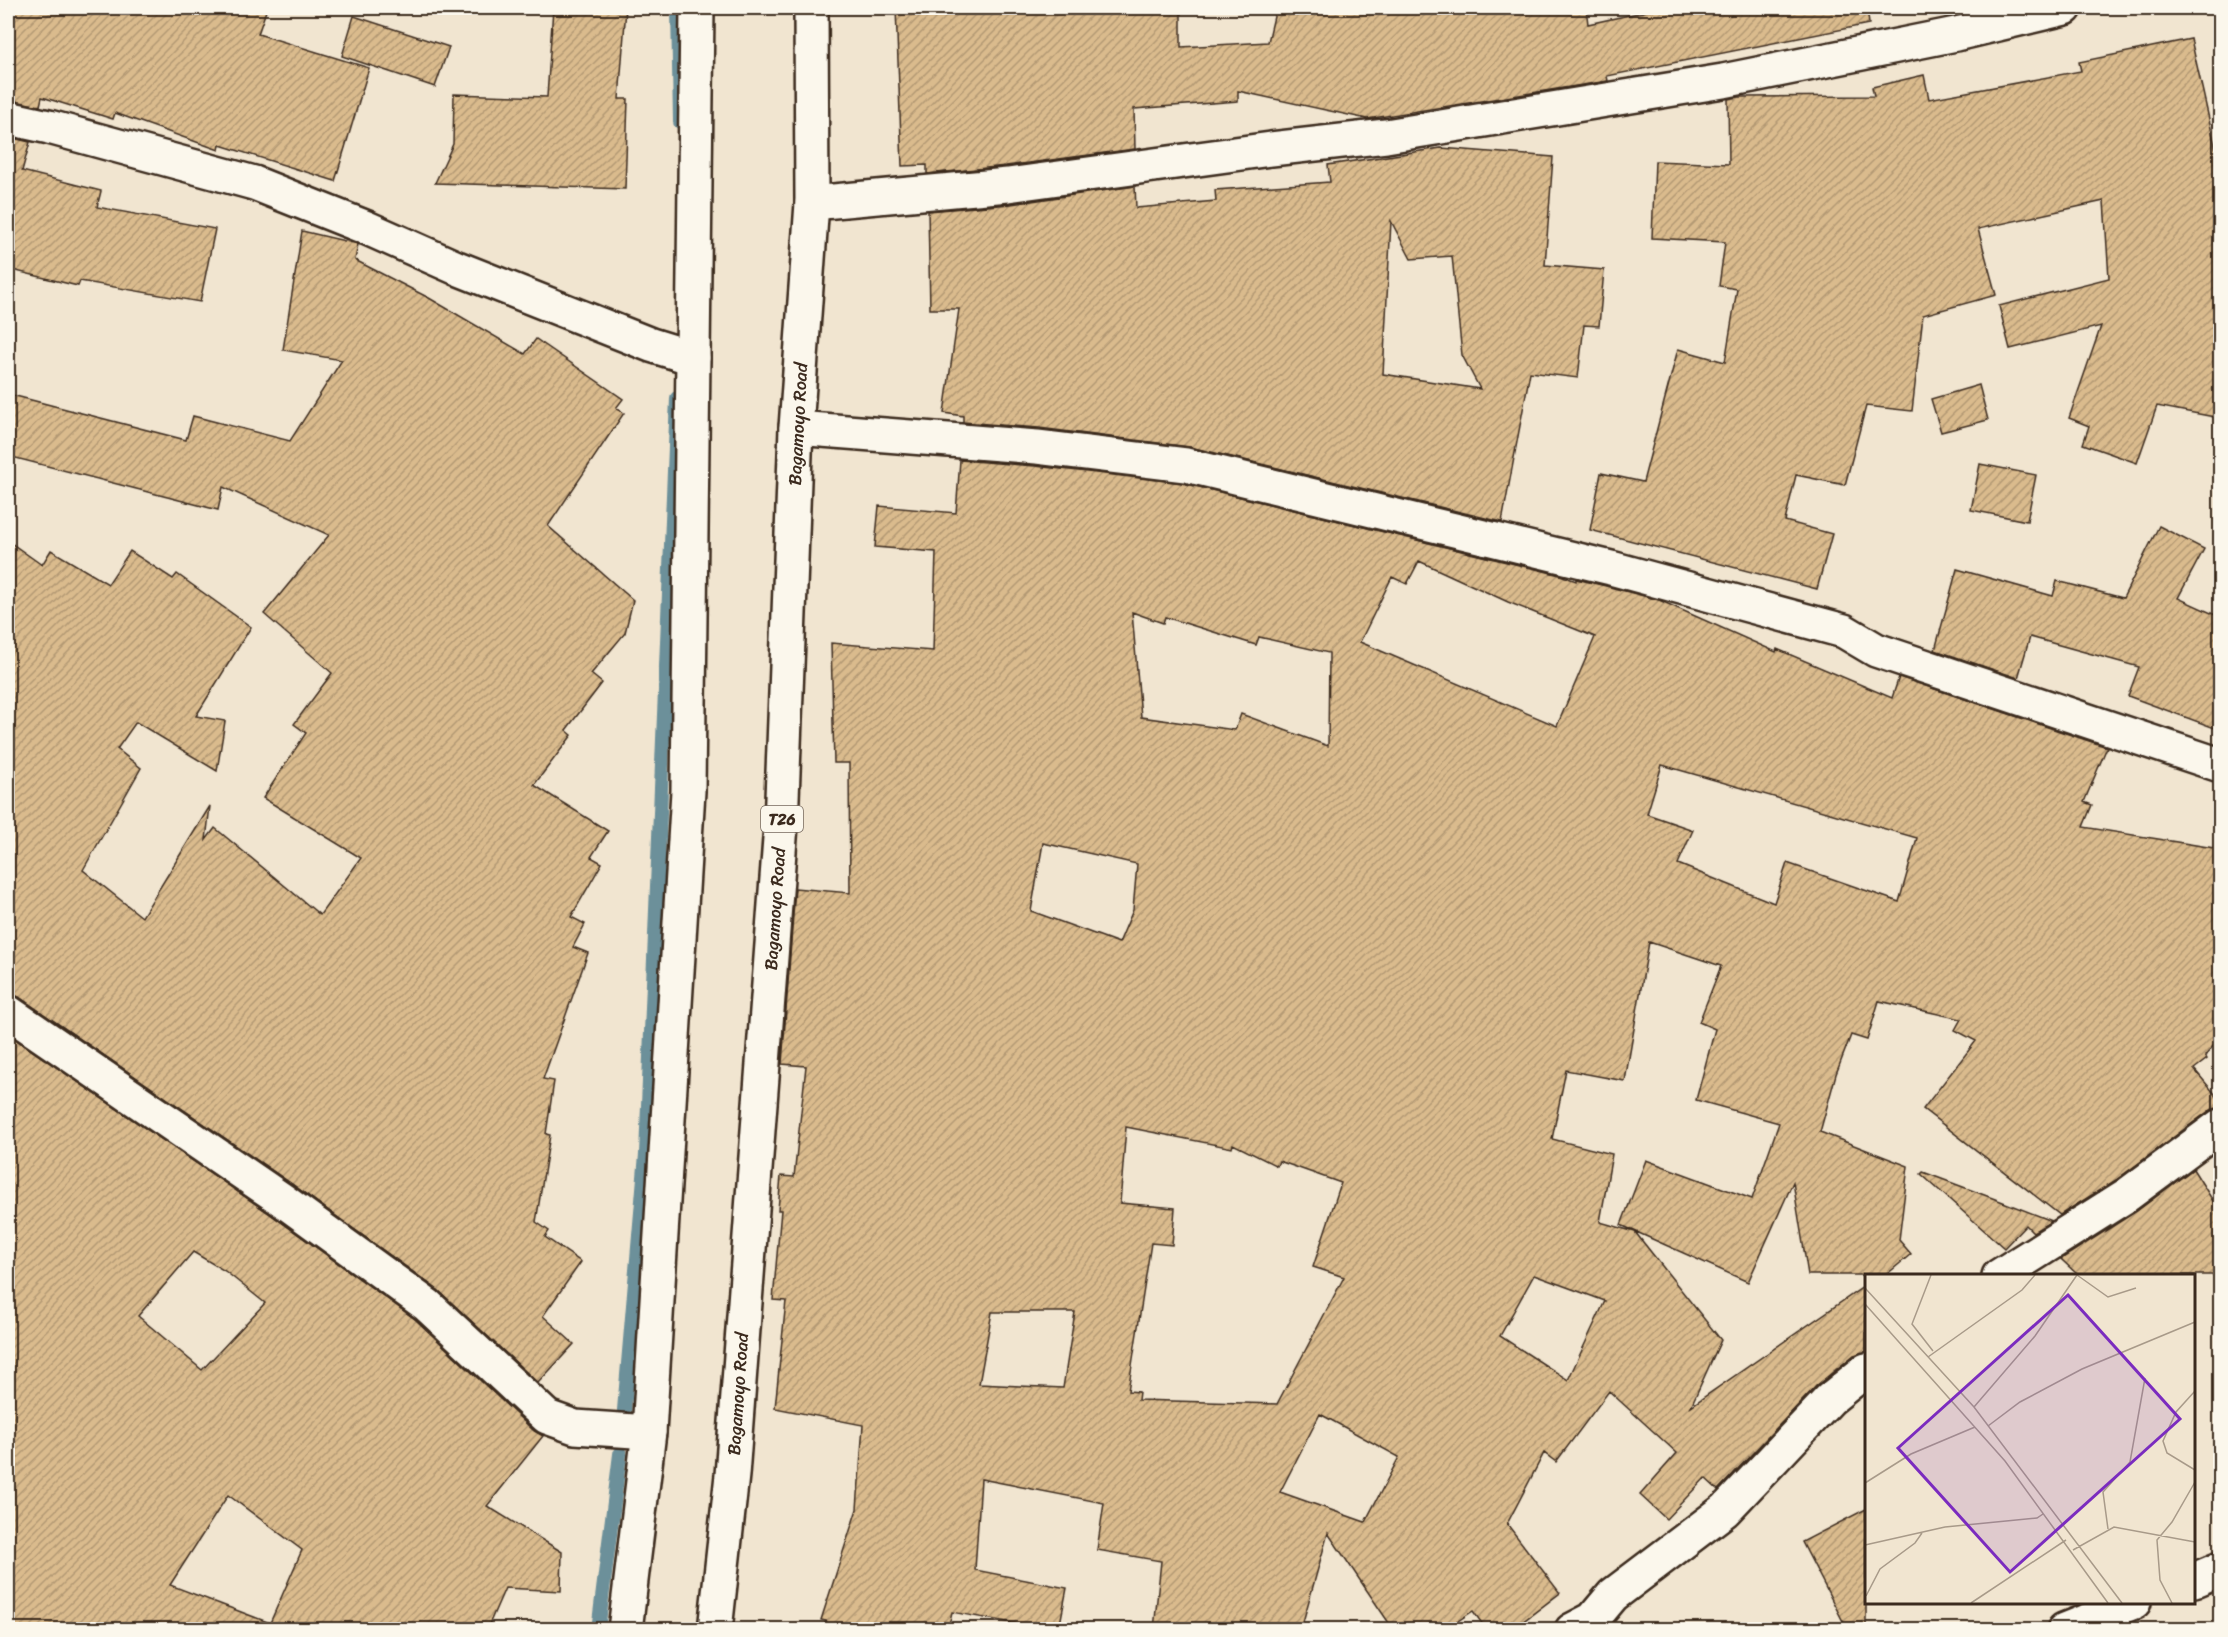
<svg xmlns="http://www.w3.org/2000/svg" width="2228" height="1637" font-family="Sriracha,sans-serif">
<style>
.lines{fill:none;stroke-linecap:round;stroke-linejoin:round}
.stream{stroke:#6c909a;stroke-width:14}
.building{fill:url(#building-hatch);stroke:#3b2a1e;stroke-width:1.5;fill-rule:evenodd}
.minor-casing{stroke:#3b2a1e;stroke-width:38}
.highway-casing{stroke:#3b2a1e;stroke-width:38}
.minor{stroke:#fbf7ec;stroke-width:33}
.highway{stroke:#fbf7ec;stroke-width:33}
.labels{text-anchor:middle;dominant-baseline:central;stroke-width:4.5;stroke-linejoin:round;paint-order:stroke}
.shield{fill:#fbf7ec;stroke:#75685c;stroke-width:1.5}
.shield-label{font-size:16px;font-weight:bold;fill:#3b2a1e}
.street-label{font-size:18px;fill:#3b2a1e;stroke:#fbf7ec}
.inset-road{fill:none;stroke:#a89a89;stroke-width:1.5}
.view{fill:#7b2cbf;fill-opacity:0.15;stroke:#7b2cbf;stroke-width:3}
.inset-edge{fill:none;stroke:#3b2a1e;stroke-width:3}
</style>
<defs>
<pattern id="building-hatch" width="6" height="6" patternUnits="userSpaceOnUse" patternTransform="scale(1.5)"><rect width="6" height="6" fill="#dabb8d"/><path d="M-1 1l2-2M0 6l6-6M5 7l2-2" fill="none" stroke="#b29873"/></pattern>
</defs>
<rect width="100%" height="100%" fill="#f1e5d0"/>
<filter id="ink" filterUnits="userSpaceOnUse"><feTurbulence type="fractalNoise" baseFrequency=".0167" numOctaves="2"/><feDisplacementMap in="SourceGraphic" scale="12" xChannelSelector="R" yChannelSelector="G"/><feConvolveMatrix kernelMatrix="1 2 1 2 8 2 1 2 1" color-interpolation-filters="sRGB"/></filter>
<g filter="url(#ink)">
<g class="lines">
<g class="stream">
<polyline points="678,8 680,122"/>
<polyline points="624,1410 646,1154 677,398"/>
<polyline points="598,1630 620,1454"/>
</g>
</g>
<g class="building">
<polygon points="8,8 267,8 258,34 369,68 335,181 220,145 219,150 115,113 113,119 42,97 40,106 8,100"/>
<polygon points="553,8 626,8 619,99 628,99 625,189 435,183 453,144 454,94 547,97"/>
<polygon points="896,8 1181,8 1181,47 1268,42 1276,8 1586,8 1588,24 1661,8 1867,8 1869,24 1607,76 1608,81 1367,119 1238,91 1238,101 1134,109 1135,149 1006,166 927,174 927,165 902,166"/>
<polygon points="354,16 449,47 435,87 342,56"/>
<polygon points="2191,39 2220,168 2220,418 2157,406 2137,463 2083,444 2089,426 2069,418 2101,326 2010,349 1999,306 2109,278 2104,201 1978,229 1996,295 1923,315 1912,411 1866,406 1845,485 1796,475 1785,521 1832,534 1817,589 1590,530 1601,473 1643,482 1678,349 1725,362 1737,289 1719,286 1725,242 1652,238 1655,161 1729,164 1728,99 1739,97 1874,96 1872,87 1924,75 1929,99 2081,71 2079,62"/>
<polygon points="8,137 30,142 22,171 101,191 97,207 215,229 200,302 80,281 78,286 8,269"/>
<path d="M1441,148L1553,157L1545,265L1604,270L1599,326L1584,325L1578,378L1530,372L1502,522L1190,447L1039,428L963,422V416L944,413L959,309H930L928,211L1011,204L1135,186L1136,208L1216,201L1215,190L1330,182L1328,165ZM1391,221L1411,259L1452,256L1462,355L1480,389L1383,374Z"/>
<polygon points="302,231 358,244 355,260 429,298 525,354 536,339 623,399 616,408 624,413 548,526 633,600 625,633 591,674 602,683 566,730 572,735 534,785 608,831 591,857 602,863 571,917 585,924 573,947 588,953 543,1079 554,1081 546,1134 550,1135 536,1222 549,1231 545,1237 581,1262 543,1316 574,1344 538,1383 438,1290 292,1184 19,997 8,994 8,541 42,565 51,550 108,584 130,551 173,579 177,574 251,627 196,716 225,721 217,771 136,722 117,749 141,768 83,870 142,917 210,806 206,840 215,828 320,915 361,858 263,798 306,733 294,724 332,673 264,614 329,535 223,487 218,510 8,456 8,394 186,440 193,416 290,441 342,360 283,350"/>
<polygon points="1979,385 1988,420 1941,432 1931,399"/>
<path d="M960,460L1035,466L1183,483L1560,575L1576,581V579L1606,586L1659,600L1776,652L1777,649L1892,698L1899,677L2107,747L2084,802L2092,805L2083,827L2220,849V1038L2205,1056L2207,1059L2194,1069L2220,1100V1108L2209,1111L2116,1180L2060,1215L1923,1109L1976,1041L1955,1030L1961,1019L1879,1001L1867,1040L1851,1035L1836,1074L1820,1132L1908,1166L1899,1240L1911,1254L1886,1275H1808L1793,1182L1748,1282L1621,1225L1646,1160L1752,1199L1779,1123L1696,1100L1715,1029L1699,1022L1721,966L1649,942L1625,1081L1566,1070L1552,1139L1612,1154L1600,1222L1635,1232L1721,1340L1691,1406L1866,1285V1352L1854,1355L1816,1386L1718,1490L1705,1478L1666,1519L1640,1495L1677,1453L1609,1391L1556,1462L1544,1453L1507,1524L1560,1593L1513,1629H1486L1473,1611L1446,1629H1393L1328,1533L1301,1629H1154L1161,1561L1097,1550L1104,1503L981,1479L975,1570L1067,1588L1059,1629H1046L952,1612L948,1629H823L826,1621L821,1620L857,1509L863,1425L775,1408L786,1301L773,1300L781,1210H778L781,1176L794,1177L806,1066L782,1064L795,888L850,893L849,763H834L831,643L933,651L936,552L875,547L879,506L956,513ZM1419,561L1508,602L1595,637L1557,726L1360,642L1392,577L1407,584ZM1132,612L1163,623L1165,617L1256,645L1259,637L1329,653L1328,746L1241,714L1235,730L1141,717ZM1662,765L1917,838L1899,902L1787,863L1774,903L1678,864L1693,830L1647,814ZM1043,843L1137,864L1133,910L1119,943L1031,911ZM1126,1127L1232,1148L1233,1144L1277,1166L1279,1161L1341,1183L1313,1267L1344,1277L1277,1404L1138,1400L1139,1392L1128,1391L1151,1243L1172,1245L1175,1208L1120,1203ZM1534,1275L1605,1301L1568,1380L1500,1336ZM992,1312H1075L1063,1388L979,1384ZM1320,1414L1399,1457L1365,1522L1280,1492Z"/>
<polygon points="1980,464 2036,475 2027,521 1971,510"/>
<polygon points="2159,526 2204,549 2178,598 2220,617 2220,730 2128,696 2139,667 2030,637 2018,678 1935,650 1957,569 2053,596 2057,581 2123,598"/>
<path d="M8,1034L270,1214L415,1319L534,1431L543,1436L487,1506L562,1552L561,1591L505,1588L487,1629H8ZM193,1252L225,1271L265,1303L202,1370L138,1316ZM228,1495L302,1550L270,1623L170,1585Z"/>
<polygon points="2193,1169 2220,1212 2220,1275 2078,1275 2061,1259 2137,1211"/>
<polygon points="1923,1172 2003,1202 2052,1221 2033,1232 2026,1225 2004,1248 1921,1174"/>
<polygon points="1866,1509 1866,1629 1847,1629 1802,1542"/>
</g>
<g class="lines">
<defs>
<g id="minor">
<polyline points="8,118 49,127 254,183 367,228 457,268 651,345 693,358"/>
<polyline points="812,203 1008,185 1271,149 1386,136 1723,81 1956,34 2065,8"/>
<polyline points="796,428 1037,447 1186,465 1611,568 1844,631 1876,650 2220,765"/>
<polyline points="8,1012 281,1199 427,1305 547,1417 575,1427 649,1432"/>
<polyline points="1999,1276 2127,1195 2220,1126"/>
<polyline points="2194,1580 2220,1569"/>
<polyline points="1572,1630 1593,1619 1613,1595 1725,1510 1830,1399 1866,1370"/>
<polyline points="2064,1630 2134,1602"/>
</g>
<g id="highway">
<polyline points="625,1630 649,1432 688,791 697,8"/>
<polyline points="715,1630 732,1475 781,825 796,428 812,203 811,8"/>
</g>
</defs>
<use href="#minor" class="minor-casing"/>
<use href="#highway" class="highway-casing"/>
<use href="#minor" class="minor"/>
<use href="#highway" class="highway"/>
</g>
</g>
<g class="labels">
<rect class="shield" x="761" y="806" width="42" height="26" rx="4.5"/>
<g class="shield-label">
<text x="782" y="819">T26</text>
</g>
<g class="street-label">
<text transform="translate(798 424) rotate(-87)">Bagamoyo Road</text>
<text transform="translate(775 909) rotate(-86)">Bagamoyo Road</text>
<text transform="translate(738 1394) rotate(-86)">Bagamoyo Road</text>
</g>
</g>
<g transform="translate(1865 1274)">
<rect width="330" height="330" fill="#f1e5d0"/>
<path class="inset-road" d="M66,1L47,50L68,77M212,1L243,23L271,14M0,14L109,133L257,329M0,30L140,187L243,329M63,83L157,16L170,1M330,117L311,138L298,167L302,179L330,196M109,133L170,62L212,1M123,152L155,128L217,95L330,48M0,209L46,180L110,153M243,255L238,218L265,188L280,104M0,271L80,253L172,244L178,240M208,276L249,253L330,268M1,322L15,295L50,269L57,259M106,329L201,266M307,329L295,306L292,266L307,248L330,208"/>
<path class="view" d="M203,21L315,145L145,298L33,174Z"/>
<rect width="330" height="330" class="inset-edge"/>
</g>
<rect width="2228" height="1637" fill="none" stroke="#fbf7ec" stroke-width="30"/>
<rect x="15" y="15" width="2198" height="1607" fill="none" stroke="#3b2a1e" stroke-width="2" filter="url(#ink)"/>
</svg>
